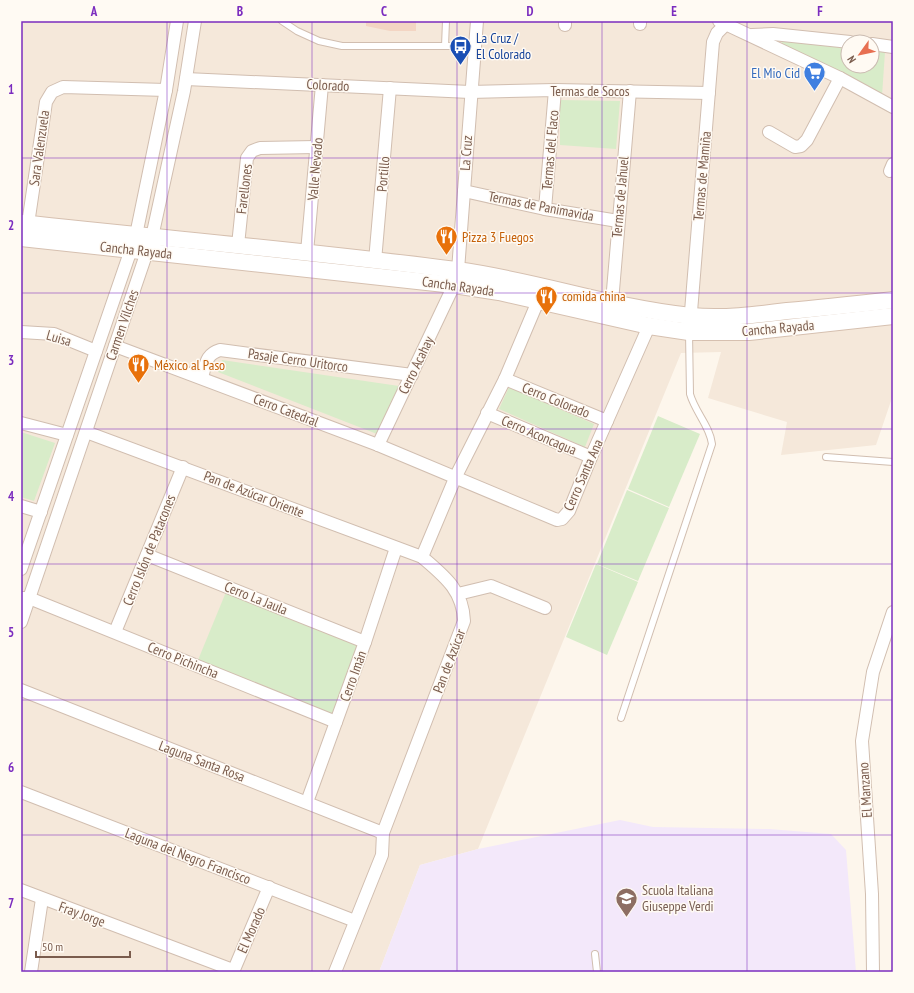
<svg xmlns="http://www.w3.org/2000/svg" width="914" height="993" font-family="'PT Sans Narrow',sans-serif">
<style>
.residential{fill:#f5e8da;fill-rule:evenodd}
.education{fill:#f3e8fa}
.green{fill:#d8ecc9}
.building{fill:#f3d5c3}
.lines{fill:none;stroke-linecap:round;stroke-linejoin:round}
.lane-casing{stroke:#d1beb0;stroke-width:8}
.street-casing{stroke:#d1beb0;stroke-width:14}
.secondary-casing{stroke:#d6c0b0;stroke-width:18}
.lane{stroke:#fff;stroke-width:6}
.street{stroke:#fff;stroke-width:12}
.secondary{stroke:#fff;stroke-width:16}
.grid{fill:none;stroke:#7b2cbf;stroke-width:1;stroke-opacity:0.55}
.labels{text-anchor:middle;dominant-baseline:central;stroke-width:3;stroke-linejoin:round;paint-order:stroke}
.transit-label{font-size:14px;fill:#164399;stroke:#fffaf3;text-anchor:start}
.shop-label{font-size:14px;fill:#366cbe;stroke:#fffaf3;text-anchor:end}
.street-label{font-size:14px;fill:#7a5c4d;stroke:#fffaf3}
.food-label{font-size:14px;fill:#c56008;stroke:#fffaf3;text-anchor:start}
.education-label{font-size:14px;fill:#785e54;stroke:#fffaf3;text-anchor:start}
.neatline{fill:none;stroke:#7b2cbf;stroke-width:1.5}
.grid-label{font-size:13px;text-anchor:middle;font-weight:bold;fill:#7b2cbf}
</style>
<rect width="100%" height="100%" fill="#fdf6ec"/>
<path class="residential" d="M21,21H893V395L876,445L781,455L787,422L708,398L721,352L681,353L478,849L420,865L379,972H21ZM848,42H872V66H848Z"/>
<polygon class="education" points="620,820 653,827 769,829 831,834 846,850 856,972 379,972 420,865 478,849"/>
<g class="green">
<polygon points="782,41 848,48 848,66 872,66 872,51 885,52 882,96 781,48"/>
<polygon points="560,100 620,101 616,149 560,145"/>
<polygon points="222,360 399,386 377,434 218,372"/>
<polygon points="509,387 594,424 585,447 499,409"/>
<polygon points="658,416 700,434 669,507 628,489"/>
<polygon points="21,432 55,443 34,501 21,497"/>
<polygon points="627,490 669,508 638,581 597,564"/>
<polygon points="596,564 638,582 607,655 566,637"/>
<polygon points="226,592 358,645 333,714 198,660"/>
</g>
<polygon class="building" points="366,21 416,21 416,31 390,31 366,26"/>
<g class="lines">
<defs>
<g id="lane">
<polyline points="282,21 297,31 319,41 342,46 474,46"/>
<polyline points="445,46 446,21"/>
<polyline points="826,457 893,462"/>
<path d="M621,718L712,444C710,426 695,412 690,394L689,333"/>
<polyline points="595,954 597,972"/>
</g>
<g id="street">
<polyline points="719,21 840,78 893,107"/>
<polyline points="640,24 640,21"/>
<polyline points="565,25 565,21"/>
<polyline points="752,35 773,34 850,42"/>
<polyline points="872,44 893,47"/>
<polyline points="186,79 470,92 555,90 709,93"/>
<polyline points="769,132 795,147 801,146 807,140 840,78"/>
<polyline points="890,171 893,164"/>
<polyline points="464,191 545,209 618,221"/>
<polyline points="545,209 555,90"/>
<polyline points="28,224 46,102 52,92 63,87 166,90"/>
<polyline points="238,245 247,158 252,151 260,148 316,147"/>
<polyline points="307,252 322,85"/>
<polyline points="375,261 390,88"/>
<polyline points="612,302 630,91"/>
<polyline points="690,324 713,42 717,33 725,25"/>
<polyline points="21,332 54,334 96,351"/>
<polyline points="115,346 378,445 557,520 562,519 569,511 591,457 649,326"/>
<path d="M202,377C206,364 206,354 220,350L412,375"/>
<polyline points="505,379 607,421"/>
<polyline points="487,413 591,457"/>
<polyline points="21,423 67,435"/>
<path d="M86,432L422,557C444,576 463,590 464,621L383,833L382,855L335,972"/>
<polyline points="378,445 454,285 458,270 477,21"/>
<polyline points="21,506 41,512"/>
<polyline points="147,555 365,642"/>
<polyline points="422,557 456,476 505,379 538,301"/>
<polyline points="21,569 136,235 166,90 177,21"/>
<polyline points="458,594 491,586 545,608"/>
<polyline points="21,598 29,598 336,722"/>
<polyline points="21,622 152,237 184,91 195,21"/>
<polyline points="115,632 183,467"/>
<polyline points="21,690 383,833"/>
<polyline points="21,792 355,921"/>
<polyline points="307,802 365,642 396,548"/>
<polyline points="21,890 233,970"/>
<polyline points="31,972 42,899"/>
<polyline points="233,972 269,887"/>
<polyline points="873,972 872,894 862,741 873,672 893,612"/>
</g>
<g id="secondary">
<path d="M21,223C166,239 312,251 456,270C535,280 611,308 691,316C723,319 755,315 787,311C823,308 858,304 893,300"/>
<polyline points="21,238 454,285 499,292 649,326 689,332 749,332 893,316"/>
</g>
</defs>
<use href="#lane" class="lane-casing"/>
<use href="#street" class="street-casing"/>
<use href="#secondary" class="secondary-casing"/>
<use href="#lane" class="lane"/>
<use href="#street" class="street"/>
<use href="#secondary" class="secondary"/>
</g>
<path class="grid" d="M167,21V972M312,21V972M457,21V972M602,21V972M747,21V972M21,158H893M21,293H893M21,429H893M21,564H893M21,700H893M21,835H893"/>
<defs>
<symbol id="bus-pin" viewBox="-11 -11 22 30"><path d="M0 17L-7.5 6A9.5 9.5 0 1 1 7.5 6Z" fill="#1a4fb4" stroke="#fffaf3"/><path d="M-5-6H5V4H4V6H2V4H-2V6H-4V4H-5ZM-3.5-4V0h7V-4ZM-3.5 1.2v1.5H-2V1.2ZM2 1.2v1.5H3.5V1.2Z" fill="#fff"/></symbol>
<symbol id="supermarket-pin" viewBox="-11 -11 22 30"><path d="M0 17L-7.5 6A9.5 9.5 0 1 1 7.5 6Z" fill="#3f7fe0" stroke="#fffaf3"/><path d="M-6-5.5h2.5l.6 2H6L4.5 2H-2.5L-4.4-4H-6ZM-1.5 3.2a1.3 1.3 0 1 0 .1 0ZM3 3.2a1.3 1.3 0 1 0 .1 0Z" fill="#fff"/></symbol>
<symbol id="restaurant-pin" viewBox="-11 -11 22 30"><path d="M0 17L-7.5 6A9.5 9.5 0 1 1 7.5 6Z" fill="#e8710a" stroke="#fffaf3"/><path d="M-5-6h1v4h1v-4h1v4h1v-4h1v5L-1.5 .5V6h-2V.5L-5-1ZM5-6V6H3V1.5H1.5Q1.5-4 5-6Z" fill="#fff"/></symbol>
<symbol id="school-pin" viewBox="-11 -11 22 30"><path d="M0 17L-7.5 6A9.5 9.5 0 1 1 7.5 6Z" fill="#8d6e63" stroke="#fffaf3"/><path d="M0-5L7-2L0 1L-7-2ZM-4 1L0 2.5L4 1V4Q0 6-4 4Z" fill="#fff"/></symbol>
</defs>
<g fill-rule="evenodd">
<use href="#bus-pin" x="448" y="34" width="25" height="34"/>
<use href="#supermarket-pin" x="802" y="60" width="25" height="34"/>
<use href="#restaurant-pin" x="434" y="224" width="25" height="34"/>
<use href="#restaurant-pin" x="534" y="284" width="25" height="34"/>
<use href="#restaurant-pin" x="126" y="352" width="25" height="34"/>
<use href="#school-pin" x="614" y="886" width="25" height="34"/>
</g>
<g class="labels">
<g class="transit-label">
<text x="476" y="38">La Cruz /<tspan x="476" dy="16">El Colorado</tspan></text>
</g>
<g class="shop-label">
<text x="800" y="73">El Mio Cid</text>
</g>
<g class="street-label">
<text transform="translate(328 85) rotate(3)">Colorado</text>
<text x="590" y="91">Termas de Socos</text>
<text transform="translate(39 148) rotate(-82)">Sara Valenzuela</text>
<text transform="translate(550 150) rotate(-85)">Termas del Flaco</text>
<text transform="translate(466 153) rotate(-86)">La Cruz</text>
<text transform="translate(315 169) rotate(-85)">Valle Nevado</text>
<text transform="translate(383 174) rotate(-85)">Portillo</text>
<text transform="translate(702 176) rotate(-85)">Termas de Mamiña</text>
<text transform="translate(244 189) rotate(-83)">Farellones</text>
<text transform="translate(620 197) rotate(-85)">Termas de Jahuel</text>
<text transform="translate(541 206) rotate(11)">Termas de Panimavida</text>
<text transform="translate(136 250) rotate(6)">Cancha Rayada</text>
<text transform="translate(458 286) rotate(8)">Cancha Rayada</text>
<text transform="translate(122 325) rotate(-71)">Carmen Vilches</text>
<text transform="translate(778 328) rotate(-5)">Cancha Rayada</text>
<text transform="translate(59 338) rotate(16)">Luisa</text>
<text transform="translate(298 360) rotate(8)">Pasaje Cerro Uritorco</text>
<text transform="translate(416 365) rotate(-64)">Cerro Acahay</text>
<text transform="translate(556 400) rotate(22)">Cerro Colorado</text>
<text transform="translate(286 410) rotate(21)">Cerro Catedral</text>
<text transform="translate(539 435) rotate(23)">Cerro Aconcagua</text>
<text transform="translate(583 475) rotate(-66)">Cerro Santa Ana</text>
<text transform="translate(254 494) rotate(21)">Pan de Azúcar Oriente</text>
<text transform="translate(149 550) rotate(-68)">Cerro Islón de Patacones</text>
<text transform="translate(256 598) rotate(22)">Cerro La Jaula</text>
<text transform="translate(183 660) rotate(22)">Cerro Pichincha</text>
<text transform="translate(449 661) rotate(-69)">Pan de Azúcar</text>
<text transform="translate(353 676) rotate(-70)">Cerro Imán</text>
<text transform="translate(202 761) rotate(21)">Laguna Santa Rosa</text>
<text transform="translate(865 790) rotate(-94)">El Manzano</text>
<text transform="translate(188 856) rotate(21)">Laguna del Negro Francisco</text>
<text transform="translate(82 914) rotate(20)">Fray Jorge</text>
<text transform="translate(251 930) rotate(-66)">El Morado</text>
</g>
<g class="food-label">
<text x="462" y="237">Pizza 3 Fuegos</text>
<text x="562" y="296">comida china</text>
<text x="154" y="365">México al Paso</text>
</g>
<g class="education-label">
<text x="642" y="890">Scuola Italiana<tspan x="642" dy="16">Giuseppe Verdi</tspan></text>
</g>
</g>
<rect width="914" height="993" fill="none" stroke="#fffaf3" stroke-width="44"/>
<g transform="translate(860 54) rotate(237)"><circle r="19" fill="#fffaf3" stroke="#cabbb1"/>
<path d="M0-3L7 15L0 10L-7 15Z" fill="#e76f51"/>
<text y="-6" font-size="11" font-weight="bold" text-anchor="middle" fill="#7a5c4d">N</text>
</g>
<path d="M36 951v6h94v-6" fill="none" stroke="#7a5c4d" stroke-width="2"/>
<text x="42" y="951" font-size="12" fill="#7a5c4d" stroke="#fffaf3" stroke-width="3" paint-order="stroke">50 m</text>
<rect x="22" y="22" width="870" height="949" class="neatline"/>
<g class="grid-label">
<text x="94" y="16">A</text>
<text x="240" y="16">B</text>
<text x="384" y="16">C</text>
<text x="530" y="16">D</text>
<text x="674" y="16">E</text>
<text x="820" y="16">F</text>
<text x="11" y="94">1</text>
<text x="11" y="230">2</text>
<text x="11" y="365">3</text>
<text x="11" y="501">4</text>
<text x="11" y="637">5</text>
<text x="11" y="772">6</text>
<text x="11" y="908">7</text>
</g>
</svg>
